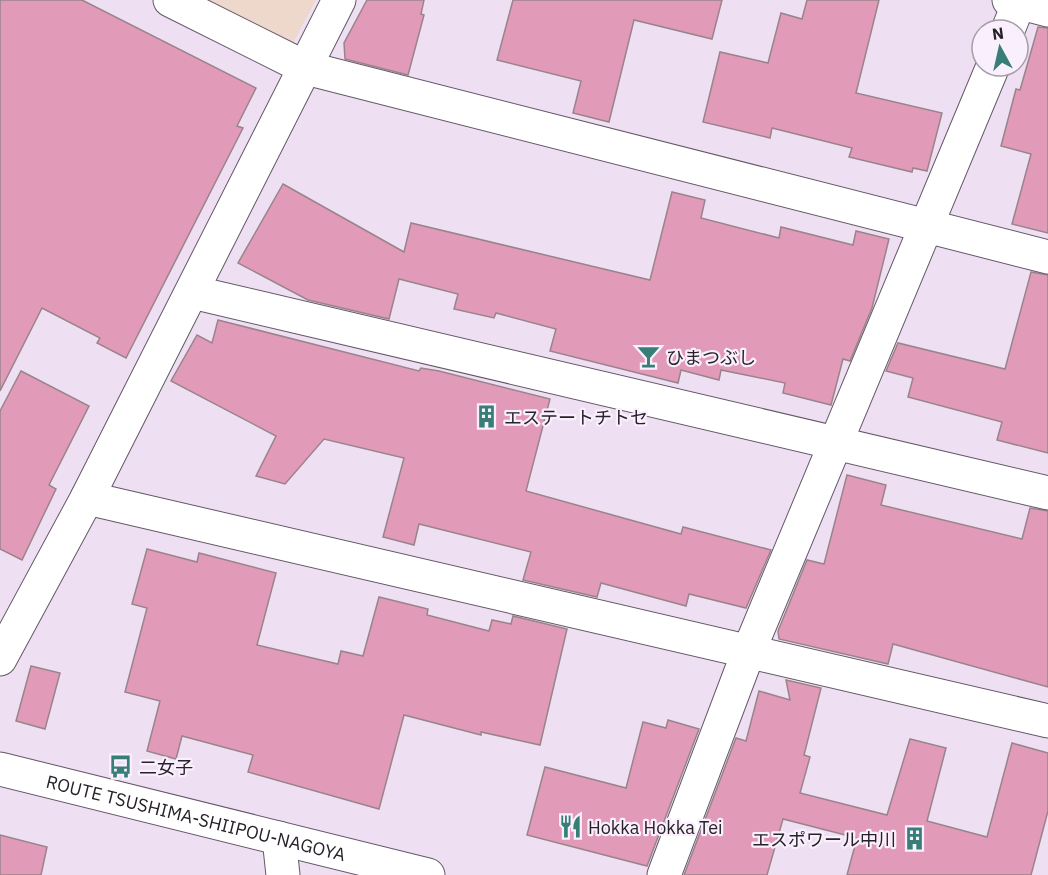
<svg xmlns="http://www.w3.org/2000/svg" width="1048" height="875" font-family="'IBM Plex Sans','Noto Sans JP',sans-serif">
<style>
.industrial{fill:#eed7cb}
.building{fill:#e29ab9;stroke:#99848c;stroke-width:1.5}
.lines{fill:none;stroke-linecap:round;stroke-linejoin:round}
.street-casing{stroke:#645867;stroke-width:35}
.secondary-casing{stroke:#645867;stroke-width:35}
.street{stroke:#fff;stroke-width:33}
.secondary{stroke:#fff;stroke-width:33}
.labels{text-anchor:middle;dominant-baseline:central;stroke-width:4.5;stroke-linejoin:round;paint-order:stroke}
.poi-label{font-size:18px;fill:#272229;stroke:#faeffd;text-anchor:start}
.street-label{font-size:18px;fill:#272229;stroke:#faeffd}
</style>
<rect width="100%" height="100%" fill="#eee0f2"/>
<polygon class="industrial" points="188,0 316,0 293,43 281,48"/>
<g class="building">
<polygon points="0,0 82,0 256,88 237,126 243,128 126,358 97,343 100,338 42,308 0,391"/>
<polygon points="367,0 424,0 421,14 424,15 408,75 345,59 344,43"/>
<polygon points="513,0 722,0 712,39 634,20 609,122 573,113 581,81 497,60"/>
<polygon points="807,0 879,0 856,93 942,113 927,171 913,168 912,172 849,157 852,148 772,128 770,138 703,122 720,52 768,63 781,13 802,19"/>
<polygon points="1038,27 1048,28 1048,233 1012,224 1031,154 1001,146 1016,89 1020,90"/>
<polygon points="283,184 404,252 411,223 650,280 672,192 705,200 701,218 779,238 781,227 853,245 856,231 889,239 872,308 850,361 843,359 831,405 783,393 785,383 721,370 719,380 681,370 678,383 550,351 556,329 496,313 494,318 454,309 458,294 399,279 389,319 308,300 238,263"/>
<polygon points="1031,272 1048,275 1048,453 997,440 1002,422 908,397 913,378 886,371 898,343 1005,369"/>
<polygon points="218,320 419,371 421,368 439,371 550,399 526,491 681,534 683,527 771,550 746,608 689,594 686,606 601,583 597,597 523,580 531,552 419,524 414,545 383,537 404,458 324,439 285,484 256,476 276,436 171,381 197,335 212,343"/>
<polygon points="21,371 89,406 49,485 56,489 22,560 0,549 0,411"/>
<polygon points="847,475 886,485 881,505 1022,539 1030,508 1048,511 1048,687 893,644 888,664 779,639 778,631 807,560 824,564"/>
<polygon points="147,549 197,562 199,553 276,573 257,645 338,664 341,651 363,656 379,597 428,609 427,615 489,631 492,620 511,624 513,616 567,629 540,745 481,732 481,735 404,715 379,809 248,772 253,755 182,736 176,759 147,751 160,701 125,692 147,608 132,604"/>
<polygon points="31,666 60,673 45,729 16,721"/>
<polygon points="786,680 821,688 804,755 810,757 800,793 887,815 910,739 946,748 927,821 987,837 1012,743 1048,753 1048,811 1031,875 847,875 857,838 783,819 767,875 684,875 736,738 746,741 759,691 790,700"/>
<polygon points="668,720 699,729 647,866 527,835 545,767 626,788 643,722 666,728"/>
<polygon points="0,835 47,847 41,875 0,875"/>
</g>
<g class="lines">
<defs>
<g id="street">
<polyline points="170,0 306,68 1048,257"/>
<polyline points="1009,0 1048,10"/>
<polyline points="1008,30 1020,0"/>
<polyline points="192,292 1048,493"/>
<polyline points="87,498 1048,721"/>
<polyline points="0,659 87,498 339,0"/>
<polyline points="279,838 283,875"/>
<polyline points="664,875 748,653 993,66"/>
</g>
<g id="secondary">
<path id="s1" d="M0,769L428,875"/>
</g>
</defs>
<use href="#street" class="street-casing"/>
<use href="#secondary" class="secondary-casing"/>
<use href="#street" class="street"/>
<use href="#secondary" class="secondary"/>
</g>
<defs>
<symbol id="bar-bare" viewBox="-9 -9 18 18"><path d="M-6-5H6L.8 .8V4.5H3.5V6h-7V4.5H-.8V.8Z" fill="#377e76" stroke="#faeffd" stroke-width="2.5" paint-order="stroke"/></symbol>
<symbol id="building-bare" viewBox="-9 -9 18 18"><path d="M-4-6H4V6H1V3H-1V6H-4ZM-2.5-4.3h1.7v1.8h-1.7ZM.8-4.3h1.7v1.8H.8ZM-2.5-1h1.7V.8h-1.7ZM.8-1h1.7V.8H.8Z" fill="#377e76" stroke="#faeffd" stroke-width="2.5" paint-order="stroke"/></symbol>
<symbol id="bus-bare" viewBox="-9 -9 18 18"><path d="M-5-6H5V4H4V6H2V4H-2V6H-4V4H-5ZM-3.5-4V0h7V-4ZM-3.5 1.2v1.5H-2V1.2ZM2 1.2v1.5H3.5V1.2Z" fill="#377e76" stroke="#faeffd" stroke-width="2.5" paint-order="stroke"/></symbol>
<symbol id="restaurant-bare" viewBox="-9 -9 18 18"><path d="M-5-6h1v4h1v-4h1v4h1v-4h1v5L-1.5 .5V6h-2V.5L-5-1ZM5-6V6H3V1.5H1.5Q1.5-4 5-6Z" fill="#377e76" stroke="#faeffd" stroke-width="2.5" paint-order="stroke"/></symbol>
</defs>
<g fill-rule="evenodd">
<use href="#bar-bare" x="632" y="340" width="33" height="33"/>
<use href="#building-bare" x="470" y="400" width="33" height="33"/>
<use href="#bus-bare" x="104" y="750" width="33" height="33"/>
<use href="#restaurant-bare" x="554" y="810" width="33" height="33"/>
<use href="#building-bare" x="898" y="822" width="33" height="33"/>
</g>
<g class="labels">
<g class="poi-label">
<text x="666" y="357">ひまつぶし</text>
<text x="504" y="417">エステートチトセ</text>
<text x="139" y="767">二女子</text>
<text x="588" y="827">Hokka Hokka Tei</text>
<text x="896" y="839" text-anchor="end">エスポワール中川</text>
</g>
<g class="street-label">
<text stroke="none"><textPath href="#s1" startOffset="202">ROUTE TSUSHIMA-SHIIPOU-NAGOYA</textPath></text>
</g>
</g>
<g transform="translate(1000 48) rotate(352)"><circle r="28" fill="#faeffd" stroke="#a69da8" stroke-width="1.5"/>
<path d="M0-4.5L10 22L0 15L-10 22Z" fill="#377e76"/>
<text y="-9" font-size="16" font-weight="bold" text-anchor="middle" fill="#272229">N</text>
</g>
</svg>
